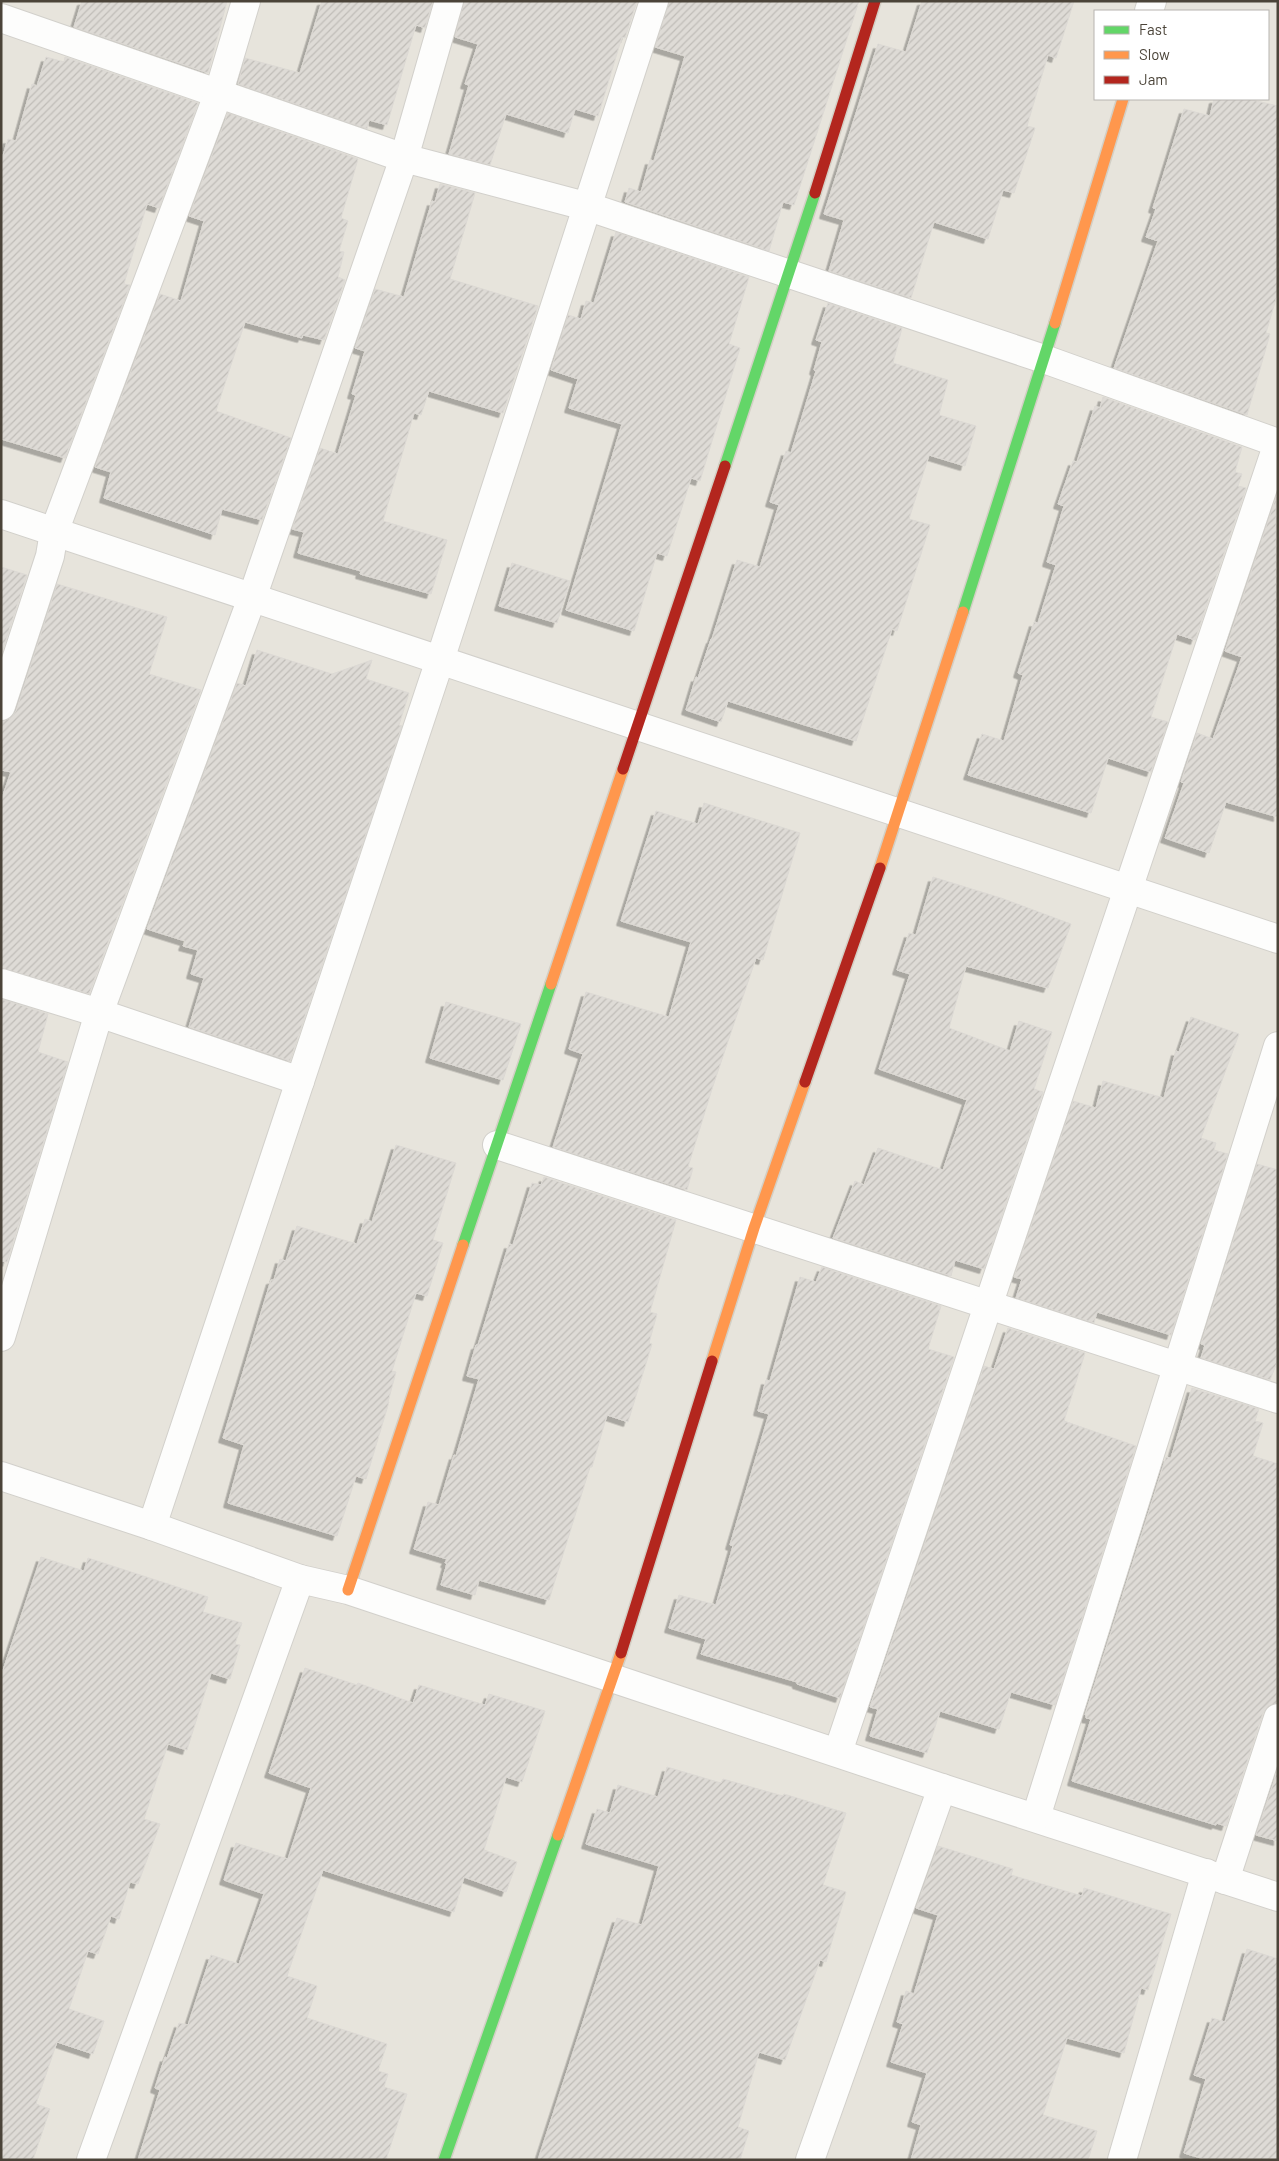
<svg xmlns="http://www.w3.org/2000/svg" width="1279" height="2161" font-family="Barlow,sans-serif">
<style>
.residential{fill:#e7e4dc;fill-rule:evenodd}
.building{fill:url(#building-hatch);stroke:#dcd9d4;filter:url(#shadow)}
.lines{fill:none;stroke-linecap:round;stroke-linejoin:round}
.street-casing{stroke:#d2d0cb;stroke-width:30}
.fast-casing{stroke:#d3cfc5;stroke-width:14}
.slow-casing{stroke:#d3cfc5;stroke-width:14}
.jam-casing{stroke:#d3cfc5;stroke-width:14}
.street{stroke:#fdfdfc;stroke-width:28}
.fast{stroke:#63d668;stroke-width:11}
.slow{stroke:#ff974d;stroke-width:11}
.jam{stroke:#b3261e;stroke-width:11}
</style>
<defs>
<pattern id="building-hatch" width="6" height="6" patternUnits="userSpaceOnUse" patternTransform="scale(1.25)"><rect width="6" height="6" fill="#dedbd6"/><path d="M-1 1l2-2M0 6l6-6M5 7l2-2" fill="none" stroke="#c0bdb8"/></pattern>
<filter id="shadow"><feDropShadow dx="-4.5" dy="4.5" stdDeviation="0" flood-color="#0004"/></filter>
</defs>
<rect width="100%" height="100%" fill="#f4f2ee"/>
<path class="residential" d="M1,1H1278V2160H1ZM1095,11H1268V99H1095Z"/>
<g class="building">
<polygon points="82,1 227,1 208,73 74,27"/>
<polygon points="322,1 433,1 425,28 416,25 387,125 369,120 367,129 238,84 245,58 300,73"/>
<polygon points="464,1 637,1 625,38 622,37 598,116 575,109 568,133 506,114 490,165 449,154 469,85 465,84 478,44 455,37"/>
<polygon points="669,1 859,1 794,205 783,202 769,251 625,202 629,188 641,192 650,160 654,161 685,56 655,47"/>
<polygon points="922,1 1074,1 1056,58 1048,55 1027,126 1035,128 1014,193 1003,190 988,239 934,222 911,298 829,271 844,220 824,214 878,44 906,52"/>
<polygon points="46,57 64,62 65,57 198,103 159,208 147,204 124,284 130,285 65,458 1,439 1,162 8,139 16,141 32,84 37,86"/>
<polygon points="1214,99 1248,99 1278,106 1278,292 1266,333 1270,334 1247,415 1114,368 1158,241 1146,237 1156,209 1153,208 1184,109 1210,116"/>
<polygon points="228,113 358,159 341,218 348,221 339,251 344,252 338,277 345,280 324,340 303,335 302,338 245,322 216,411 291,438 262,520 222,509 215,535 104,498 111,472 95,467 160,294 181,301 204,221 189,216"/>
<polygon points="440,184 475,193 450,279 538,306 503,413 429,391 421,415 414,413 383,521 447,540 431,594 360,574 361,571 298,553 304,532 292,529 320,448 338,454 356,395 352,394 365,351 355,348 375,289 404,297 432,201 435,202"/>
<polygon points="616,232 749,277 729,344 740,348 700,481 691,478 667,556 657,553 634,631 566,610 622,424 569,408 578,379 551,370 568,315 581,319 586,301 594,303"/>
<polygon points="828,303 902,328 893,363 948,380 939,415 976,426 965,466 929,455 909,519 930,525 897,631 892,629 856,741 728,701 721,722 686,710 696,677 698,678 711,639 712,639 737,560 760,567 779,505 770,502 786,451 791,453 816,371 814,370 822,342 816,340"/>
<polygon points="1103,397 1242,447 1235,472 1242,474 1238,486 1246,488 1195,640 1177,634 1151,717 1168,722 1151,772 1108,758 1091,813 968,775 982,734 1004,741 1023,675 1018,673 1034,622 1038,623 1056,565 1047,562 1064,506 1058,504 1073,461 1077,462 1095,406 1100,408"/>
<polygon points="1276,497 1278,817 1226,802 1209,853 1165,838 1184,783 1181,782 1197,733 1213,739 1242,657 1225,651"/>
<polygon points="512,563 570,581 557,623 499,606"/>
<polygon points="1,567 27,575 1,655"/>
<polygon points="57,584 167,617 149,674 201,690 89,994 1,968 1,801 11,772 1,770 1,721 11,718 16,711"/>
<polygon points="257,650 332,674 372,660 366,679 409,693 399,725 402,726 290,1061 189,1027 204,978 191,974 198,950 183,946 185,941 147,929 237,683 246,686"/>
<polygon points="704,803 800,833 763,960 756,958 712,1089 688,1167 693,1168 687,1190 553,1147 583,1054 569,1049 586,992 669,1017 691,942 621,921 656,811 698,824"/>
<polygon points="933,877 1001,898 1071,924 1048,988 966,966 949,1028 1010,1051 1019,1021 1052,1032 1034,1089 1043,1092 984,1269 955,1260 951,1276 833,1238 855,1181 864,1185 878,1148 943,1170 967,1100 879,1069 910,974 897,970 909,933 916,935"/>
<polygon points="1,999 48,1014 38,1052 68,1062 7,1262 1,1261"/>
<polygon points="446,1002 521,1024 503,1080 430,1058"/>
<polygon points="1191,1017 1239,1034 1201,1138 1216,1143 1214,1150 1228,1154 1171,1335 1097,1312 1094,1323 1016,1298 1022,1279 1014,1277 1073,1101 1096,1108 1103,1081 1164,1098 1176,1051 1179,1052"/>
<polygon points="396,1145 456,1163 433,1240 443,1243 427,1296 416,1293 392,1371 396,1372 388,1402 389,1402 366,1479 356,1476 337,1536 228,1503 244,1445 223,1438 271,1280 274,1280 280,1259 286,1261 297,1226 357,1244 365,1219 372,1222"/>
<polygon points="1257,1164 1278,1170 1278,1360 1270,1380 1201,1358 1205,1345 1201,1344"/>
<polygon points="544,1177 676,1220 650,1312 657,1314 649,1343 652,1344 628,1422 607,1415 592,1467 590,1467 549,1600 479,1580 475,1595 441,1585 447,1563 445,1563 447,1559 414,1549 428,1502 439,1505 454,1455 456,1456 479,1379 467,1376 476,1345 478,1345 509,1244 513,1245 532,1183 541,1185"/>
<polygon points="822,1267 941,1306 928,1349 954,1357 840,1698 797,1684 797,1682 701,1654 706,1639 669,1628 679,1595 716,1605 733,1546 730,1545 769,1414 758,1411 766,1380 770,1381 800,1277 816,1282"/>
<polygon points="1008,1328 1085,1353 1064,1421 1136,1446 1055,1705 1011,1692 999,1729 940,1711 927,1753 870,1736 878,1709 870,1707 984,1366 994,1369"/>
<polygon points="1192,1388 1259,1409 1255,1421 1263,1423 1253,1456 1278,1464 1278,1703 1268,1706 1263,1713 1226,1826 1216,1823 1216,1825 1072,1781 1091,1719 1086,1718 1086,1715 1085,1715 1166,1457 1171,1458"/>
<polygon points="41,1557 84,1571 88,1558 208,1597 203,1612 242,1623 235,1644 240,1645 230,1679 211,1673 187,1750 168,1744 144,1819 160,1824 138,1884 130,1882 119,1919 111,1916 98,1954 88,1951 69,2009 104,2021 93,2054 57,2042 36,2104 50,2109 33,2160 1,2160 1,1676"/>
<polygon points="305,1668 357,1685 358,1683 413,1703 419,1685 485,1705 489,1694 545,1711 522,1782 506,1777 484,1850 517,1862 506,1892 464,1877 454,1912 323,1870 287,1976 317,1986 307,2018 387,2044 378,2071 388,2074 384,2087 407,2094 386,2160 138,2160 160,2090 155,2088 165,2057 167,2058 179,2023 188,2025 211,1955 239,1964 264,1894 224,1880 236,1843 288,1859 311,1788 269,1773"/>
<polygon points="667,1767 721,1783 723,1779 783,1796 784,1794 846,1813 823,1885 846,1892 826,1962 820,1960 785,2060 759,2052 738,2127 749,2131 740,2160 538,2160 617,1918 642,1925 659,1866 586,1844 597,1809 610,1813 618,1785 658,1797"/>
<polygon points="1278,1769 1278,1841 1256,1835"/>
<polygon points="938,1846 1013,1869 1011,1875 1082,1896 1084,1888 1171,1914 1148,1990 1141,1988 1124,2053 1067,2038 1043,2115 1097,2131 1088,2160 911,2160 921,2125 912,2122 927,2073 891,2062 903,2024 897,2022 906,1991 914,1994 938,1915 916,1908"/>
<polygon points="1247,1949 1278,1959 1278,2160 1207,2160 1184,2153 1206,2079 1194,2075 1212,2018 1225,2022"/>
</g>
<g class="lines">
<defs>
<g id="street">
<polyline points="1149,11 1152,1"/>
<polyline points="1,18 404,158 589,207 1044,359 1278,443"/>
<polyline points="1,514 1278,939"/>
<polyline points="1,706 50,556 54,532 219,92 246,1"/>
<polyline points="1,983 99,1013 300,1081"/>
<polyline points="497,1145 1278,1399"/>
<polyline points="1,1337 99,1013 252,598 404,158 449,1"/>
<polyline points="1,1476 152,1526 300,1579 348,1590 942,1788 1278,1897"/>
<polyline points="152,1526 440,660 654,1"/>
<polyline points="838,1752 1278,443"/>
<polyline points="1036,1817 1278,1046"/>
<polyline points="1225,1880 1278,1718"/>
<polyline points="91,2160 300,1579"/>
<polyline points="810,2160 942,1788"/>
<polyline points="1122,2160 1206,1873"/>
</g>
<g id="fast">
<polyline points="725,466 815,193"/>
<polyline points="963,612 1055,323"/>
<polyline points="463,1245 551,984"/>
<polyline points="444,2160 558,1835"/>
</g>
<g id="slow">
<polyline points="1055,323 1123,99"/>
<polyline points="880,868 963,612"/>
<polyline points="551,984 623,769"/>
<polyline points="712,1361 754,1228 805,1082"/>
<polyline points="348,1590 463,1245"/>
<polyline points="558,1835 621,1653"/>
</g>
<g id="jam">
<polyline points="815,193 875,1"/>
<polyline points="623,769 725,466"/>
<polyline points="805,1082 880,868"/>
<polyline points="621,1653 712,1361"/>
</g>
</defs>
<use href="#street" class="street-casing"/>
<use href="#fast" class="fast-casing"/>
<use href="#slow" class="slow-casing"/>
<use href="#jam" class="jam-casing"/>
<use href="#street" class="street"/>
<use href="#fast" class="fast"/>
<use href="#slow" class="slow"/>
<use href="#jam" class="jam"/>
</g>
<rect width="1279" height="2161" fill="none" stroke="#4b4439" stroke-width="5"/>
<rect x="1094" y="10" width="175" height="90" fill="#ffffff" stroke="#b7b4b0"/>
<rect x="1104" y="26" width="25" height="8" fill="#63d668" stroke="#b7b4b0"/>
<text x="1139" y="35" font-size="15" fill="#4b4439">Fast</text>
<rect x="1104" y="51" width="25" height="8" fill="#ff974d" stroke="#b7b4b0"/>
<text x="1139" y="60" font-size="15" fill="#4b4439">Slow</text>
<rect x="1104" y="76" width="25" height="8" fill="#b3261e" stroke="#b7b4b0"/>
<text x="1139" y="85" font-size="15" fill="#4b4439">Jam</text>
</svg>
